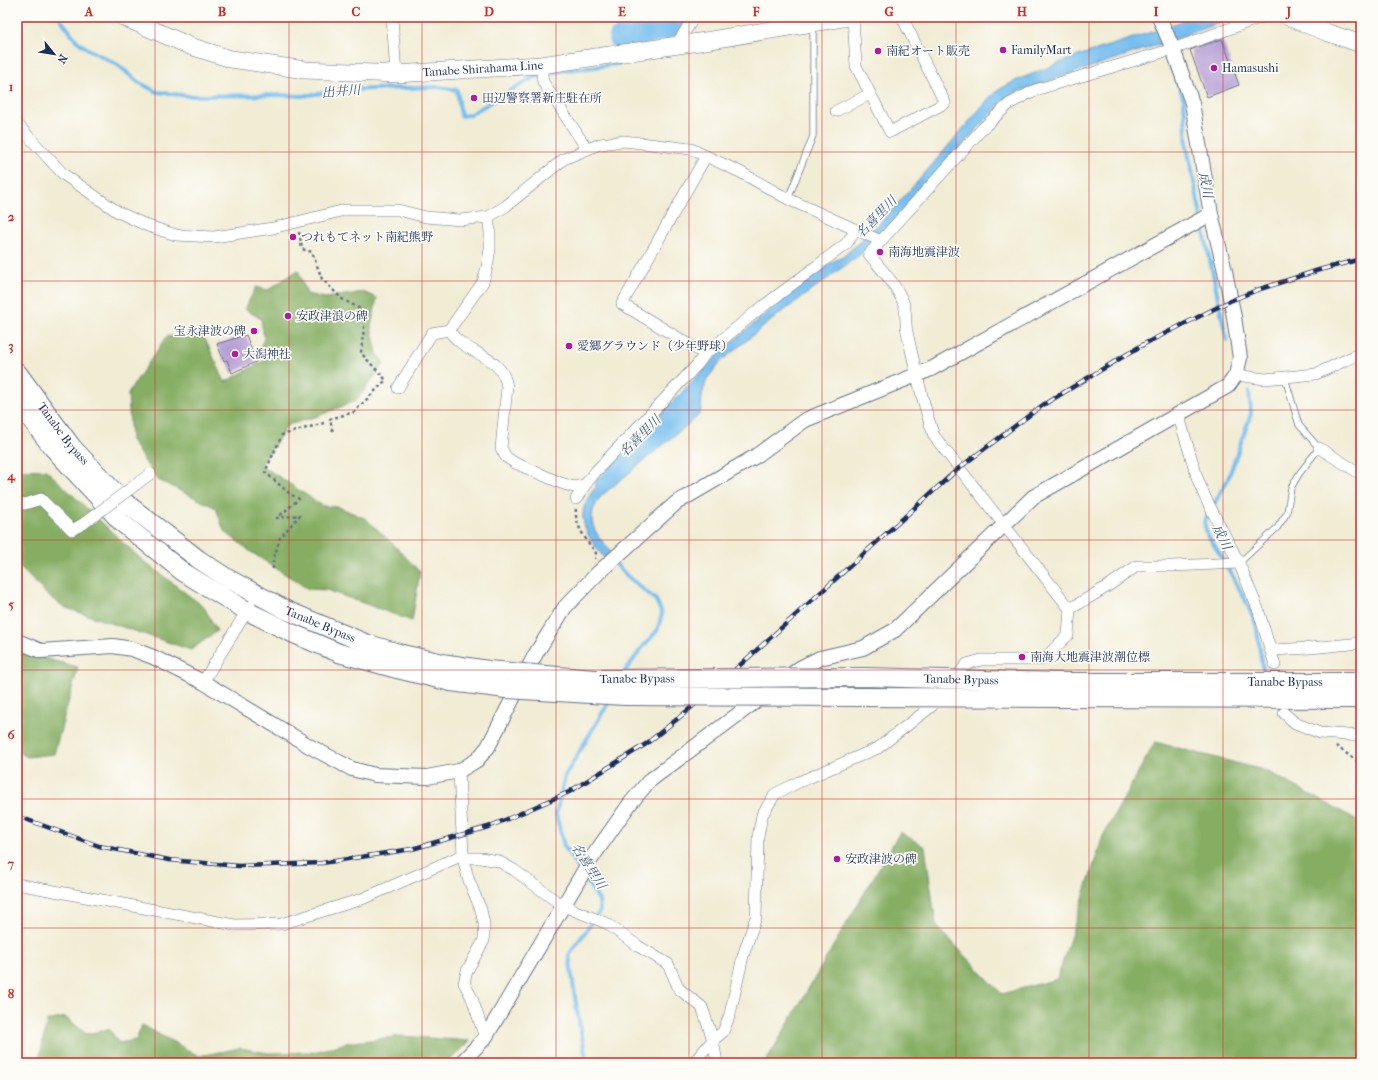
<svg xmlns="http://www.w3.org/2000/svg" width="1378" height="1080" font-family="'IM FELL French Canon','Noto Serif JP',serif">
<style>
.forest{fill:#86ae64;stroke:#506e61}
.water{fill:#77bfef;stroke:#4977a6}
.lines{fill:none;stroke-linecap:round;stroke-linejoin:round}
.stream{stroke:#77bfef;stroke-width:4}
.river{stroke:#77bfef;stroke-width:23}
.building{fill:#b69ed5}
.service-casing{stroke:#667187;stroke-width:7}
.minor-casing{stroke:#667187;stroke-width:12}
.tertiary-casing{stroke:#667187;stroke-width:16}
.primary-casing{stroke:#667187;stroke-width:18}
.trunk-casing{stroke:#667187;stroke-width:20}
.path{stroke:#667187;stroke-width:2.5;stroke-dasharray:3 3;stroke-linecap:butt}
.service{stroke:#fff;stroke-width:5.5}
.minor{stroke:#fff;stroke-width:11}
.tertiary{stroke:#fff;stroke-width:14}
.primary{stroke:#fff;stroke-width:17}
.trunk{stroke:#fff;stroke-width:18}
.rail-casing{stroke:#1b2f5e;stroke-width:4.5}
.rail{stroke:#fdfcf7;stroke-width:3;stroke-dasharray:9;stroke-linecap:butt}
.minor-bridge-casing{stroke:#667187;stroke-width:12;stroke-linecap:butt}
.trunk-bridge-casing{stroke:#667187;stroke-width:20;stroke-linecap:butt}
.minor-bridge{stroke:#fff;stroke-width:11}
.trunk-bridge{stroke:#fff;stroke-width:18}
.grid{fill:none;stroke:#d62828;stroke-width:1;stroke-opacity:0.55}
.poi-dot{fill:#b5179e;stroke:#fdfcf7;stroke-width:1.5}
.labels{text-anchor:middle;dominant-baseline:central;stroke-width:3.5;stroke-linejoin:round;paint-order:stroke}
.poi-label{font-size:12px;fill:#1b2f5e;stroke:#fdfcf7;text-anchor:start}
.street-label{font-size:12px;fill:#1b2f5e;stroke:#fdfcf7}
.water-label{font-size:13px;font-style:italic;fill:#375a8a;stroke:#fdfcf7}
.neatline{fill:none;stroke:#d62828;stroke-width:1.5}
.grid-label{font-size:13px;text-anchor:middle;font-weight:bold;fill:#d62828}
</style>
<rect width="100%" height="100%" fill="#fdfcf7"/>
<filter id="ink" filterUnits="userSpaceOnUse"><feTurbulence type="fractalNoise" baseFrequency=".025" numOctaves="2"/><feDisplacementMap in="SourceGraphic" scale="8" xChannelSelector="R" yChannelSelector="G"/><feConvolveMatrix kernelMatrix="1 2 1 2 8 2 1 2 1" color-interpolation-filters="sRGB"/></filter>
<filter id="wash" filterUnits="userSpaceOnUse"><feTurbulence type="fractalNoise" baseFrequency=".012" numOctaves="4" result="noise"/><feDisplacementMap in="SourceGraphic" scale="16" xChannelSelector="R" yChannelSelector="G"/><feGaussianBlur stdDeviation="0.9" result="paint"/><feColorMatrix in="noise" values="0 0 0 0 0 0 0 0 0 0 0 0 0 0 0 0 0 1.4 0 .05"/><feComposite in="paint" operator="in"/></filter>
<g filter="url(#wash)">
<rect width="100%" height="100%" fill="#f1ecd4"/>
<g class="forest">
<polygon points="298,270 307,294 325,298 363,292 377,298 371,327 377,353 384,364 356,401 318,416 288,425 261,465 323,506 339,507 366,519 392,543 420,572 412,621 327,590 308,589 251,552 224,531 216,508 156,479 131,440 128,393 166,337 196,333 205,339 225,382 267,359 259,349 264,339 261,319 245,309 256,287 268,290"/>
<polygon points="17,469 46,470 142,560 204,607 217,631 191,650 66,608 48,596 17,564"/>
<polygon points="17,651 78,667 54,754 27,757 17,751"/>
<polygon points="1155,742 1267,771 1361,822 1361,1063 765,1063 900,832 925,847 936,925 1002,994 1057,979 1103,836"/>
<polygon points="65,1017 87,1034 109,1029 119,1043 136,1040 142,1025 199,1056 240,1048 268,1053 314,1052 346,1043 402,1036 470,1041 447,1063 40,1063 40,1055 47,1021"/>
</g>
<path class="water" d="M1192,17H1233L1184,36L1019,91L1003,100L882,236L866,250L778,315L720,362L707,379L702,395L701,410L698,416L601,496C582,522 596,532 612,554L606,560C586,534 571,516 596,487V480L726,347L797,288L834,261L843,257L879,224L919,180L991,96C1005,84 1020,79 1037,72C1087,50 1141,38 1192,17Z"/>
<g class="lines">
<g class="stream">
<polyline points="59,17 77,41 88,49 118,65 138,82 157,92 189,96 281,95 302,96 344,90 439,87 457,90 461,116 469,115 532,78 560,71 618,64"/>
<polyline points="1162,40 1184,100 1187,147 1201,216"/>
<polyline points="1202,222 1227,341"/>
<polyline points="1249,391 1251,414 1228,479 1204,522 1207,534 1221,556 1244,597 1256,624 1263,670"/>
<polyline points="614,562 627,576 656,600 662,614 657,631 642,648 623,674"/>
<polyline points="580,871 564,846 556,814 565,776 610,700"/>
<polyline points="584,877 599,900 600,911 569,955 577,1011 587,1063"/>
</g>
<path class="river" d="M620,38C642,34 666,32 684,17"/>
</g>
<g id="blocks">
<g class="building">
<polygon points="1222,39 1239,85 1207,97 1190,50"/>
<polygon points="246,335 256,362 232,373 227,360 224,361 217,344"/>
</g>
</g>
</g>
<g filter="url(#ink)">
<use href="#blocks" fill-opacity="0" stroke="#667187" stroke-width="1"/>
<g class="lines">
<defs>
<g id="service">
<polyline points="788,199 813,136 813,25"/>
<polyline points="1239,563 1277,528 1287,513 1291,488 1299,474 1319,448 1299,425 1285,378"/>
</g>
<g id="minor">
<polyline points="392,17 396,74"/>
<polyline points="853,17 856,66 890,132 945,103 902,17"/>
<polyline points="677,44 694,17"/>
<polyline points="541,65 543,82 587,149"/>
<polyline points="836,111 870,94"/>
<polyline points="17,124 63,174 118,212 148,226 176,235 214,237 273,228 345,210 398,210 426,217 460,220 488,217 506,206 564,159 600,144 624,141 691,149 740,172 788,199 881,241"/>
<path d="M449,330C464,355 503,354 507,387L501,448L506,457L515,463L561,483L574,487L585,485"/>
<polyline points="705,354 622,304 706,156"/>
<polyline points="1236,375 1265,379 1316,374 1361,353"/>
<polyline points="398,388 432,333 449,330 483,282 487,267 490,249 490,232 488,217"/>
<polyline points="1178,414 1198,480 1205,497 1239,563 1258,609 1275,665"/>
<polyline points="1319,448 1361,474"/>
<polyline points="576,499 585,485 596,471 697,365 705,354 758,310 846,244 856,230"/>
<polyline points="17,503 25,504 41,499 72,530 83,524"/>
<polyline points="1070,609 1108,586 1137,566 1172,566 1239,563"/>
<polyline points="1271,650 1310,648 1361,643"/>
<path d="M953,681L967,664L981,660H1041L1049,654L1068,635L1070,609L934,436C922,402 915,367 907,332C905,323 907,310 903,302C896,284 881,269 869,254L982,129L1009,104L1035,90L1173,49L1262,17"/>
<polyline points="203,682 250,606"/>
<polyline points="1284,713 1295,723 1320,733 1361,736"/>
<polyline points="459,771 463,855 466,858 481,858 498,861 514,870 563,906 606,923 638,946 668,964 679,989 702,1007 713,1040 717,1063"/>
<polyline points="466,858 464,862 468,878 481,910 484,924 484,940 467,971 464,983 472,998 485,1038"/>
<polyline points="17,884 234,925 281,924 362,899 463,855"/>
<polyline points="693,1063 713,1040 723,1032 730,1014 743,956 756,917 758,837 762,815 775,794 799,782 878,748 932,706 941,696"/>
</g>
<g id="tertiary">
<polyline points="17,641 41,651 113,646 132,649 153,657 203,682 311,747 352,769 375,775 427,777 459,771 477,760 488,747 535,655 565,607 599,572 676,503 756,456 805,420 931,369 1211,214"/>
<polyline points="461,1063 485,1038 591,859 629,805 649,781 800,668 820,658 863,648 895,630 1033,497 1228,386 1236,375 1240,358 1234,317 1225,271 1211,214 1192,103 1173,49 1159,17"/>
</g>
<g id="primary">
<path id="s1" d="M123,17L190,46L231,59L305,70L396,74L541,65L699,42L848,17"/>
<polyline points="1288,17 1326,32 1361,44"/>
</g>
<g id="trunk">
<path id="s2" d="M17,372L72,447L122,500L198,559L227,578L286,610L365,643L402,654"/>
<polyline points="17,401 52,447 121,522 183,572 247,611 294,634 339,653 397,669"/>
<path id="s3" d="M1061,682H1361"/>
<polyline points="1060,698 1361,699"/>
</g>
</defs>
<use href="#service" class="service-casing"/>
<use href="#minor" class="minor-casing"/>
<use href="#tertiary" class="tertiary-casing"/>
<use href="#primary" class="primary-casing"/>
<use href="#trunk" class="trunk-casing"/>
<g class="path">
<polyline points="299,232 302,249 312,252 322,279 342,299 366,312 361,353 386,380 354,412 330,419 333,433"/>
<path d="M576,509C574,525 587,541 596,553L595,559"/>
<polyline points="273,569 273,561 280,538 300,515 277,518 299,499 290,494 265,472 282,435 324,423"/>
<polyline points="1336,746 1361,764"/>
</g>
<use href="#service" class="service"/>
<use href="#minor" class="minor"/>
<use href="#tertiary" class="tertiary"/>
<use href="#primary" class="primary"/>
<use href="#trunk" class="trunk"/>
<defs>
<polyline id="rail" points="17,816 99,846 169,860 239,866 322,863 412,849 488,827 512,817 569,792 646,744 681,716 719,684 959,468 1043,405 1144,344 1230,301 1257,290 1319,270 1361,259"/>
</defs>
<use href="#rail" class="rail-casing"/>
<use href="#rail" class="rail"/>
<defs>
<polyline id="minor-bridge" points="83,524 150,474"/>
<g id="trunk-bridge">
<path id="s4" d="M402,654L448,664L488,670L593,679L863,677L1061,682"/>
<polyline points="397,669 451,682 506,689 625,696 1060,698"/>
</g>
</defs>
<use href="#minor-bridge" class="minor-bridge-casing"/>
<use href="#trunk-bridge" class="trunk-bridge-casing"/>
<use href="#minor-bridge" class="minor-bridge"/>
<use href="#trunk-bridge" class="trunk-bridge"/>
</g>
</g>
<path class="grid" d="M155,17V1063M289,17V1063M422,17V1063M556,17V1063M689,17V1063M822,17V1063M956,17V1063M1089,17V1063M1223,17V1063M17,152H1361M17,281H1361M17,410H1361M17,540H1361M17,670H1361M17,799H1361M17,928H1361"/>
<g class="poi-dot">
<circle cx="1003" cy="50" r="4"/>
<circle cx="878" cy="51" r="4"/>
<circle cx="1214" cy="68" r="4"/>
<circle cx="474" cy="98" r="4"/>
<circle cx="293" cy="237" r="4"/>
<circle cx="880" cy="252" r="4"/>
<circle cx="288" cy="316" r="4"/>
<circle cx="254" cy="331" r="4"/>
<circle cx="569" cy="346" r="4"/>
<circle cx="235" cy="354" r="4"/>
<circle cx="1022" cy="657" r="4"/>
<circle cx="837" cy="859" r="4"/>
</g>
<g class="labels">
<g class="poi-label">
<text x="1011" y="50">FamilyMart</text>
<text x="886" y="51">南紀オート販売</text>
<text x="1222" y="68">Hamasushi</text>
<text x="482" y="98">田辺警察署新庄駐在所</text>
<text x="301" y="237">つれもてネット南紀熊野</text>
<text x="888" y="252">南海地震津波</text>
<text x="296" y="316">安政津浪の碑</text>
<text x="246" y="331" text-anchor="end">宝永津波の碑</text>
<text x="577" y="346">愛郷グラウンド（少年野球）</text>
<text x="243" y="354">大潟神社</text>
<text x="1030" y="657">南海大地震津波潮位標</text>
<text x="845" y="859">安政津波の碑</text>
</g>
<g class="street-label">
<text stroke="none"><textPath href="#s1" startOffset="369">Tanabe Shirahama Line</textPath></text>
<text stroke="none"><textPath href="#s2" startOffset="77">Tanabe Bypass</textPath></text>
<text stroke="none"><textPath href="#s2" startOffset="401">Tanabe Bypass</textPath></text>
<text stroke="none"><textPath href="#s4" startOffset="237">Tanabe Bypass</textPath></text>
<text stroke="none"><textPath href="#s4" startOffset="561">Tanabe Bypass</textPath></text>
<text stroke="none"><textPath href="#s3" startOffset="224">Tanabe Bypass</textPath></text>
</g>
<g class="water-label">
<text transform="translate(341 91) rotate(-5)">出井川</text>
<text transform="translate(1206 185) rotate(78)">成川</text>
<text transform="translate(876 217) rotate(-46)">名喜里川</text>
<text transform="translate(640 436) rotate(-45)">名喜里川</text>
<text transform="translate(1222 537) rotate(64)">成川</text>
<text transform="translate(589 866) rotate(57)">名喜里川</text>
</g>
</g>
<rect width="1378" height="1080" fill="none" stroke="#fdfcf7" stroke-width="44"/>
<g transform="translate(54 54) rotate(120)" stroke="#fdfcf7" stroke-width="3" paint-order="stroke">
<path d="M0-3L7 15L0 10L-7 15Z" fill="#1b2f5e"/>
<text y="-6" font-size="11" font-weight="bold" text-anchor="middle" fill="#1b2f5e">N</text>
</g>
<rect x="22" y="22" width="1334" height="1036" class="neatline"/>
<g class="grid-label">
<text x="89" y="16">A</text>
<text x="222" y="16">B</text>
<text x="356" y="16">C</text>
<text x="489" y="16">D</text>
<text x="622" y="16">E</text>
<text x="756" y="16">F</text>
<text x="889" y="16">G</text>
<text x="1022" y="16">H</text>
<text x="1156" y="16">I</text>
<text x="1289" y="16">J</text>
<text x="11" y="91">1</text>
<text x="11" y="221">2</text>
<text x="11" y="350">3</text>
<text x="11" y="480">4</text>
<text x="11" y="609">5</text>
<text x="11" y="739">6</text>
<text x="11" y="868">7</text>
<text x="11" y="998">8</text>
</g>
</svg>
